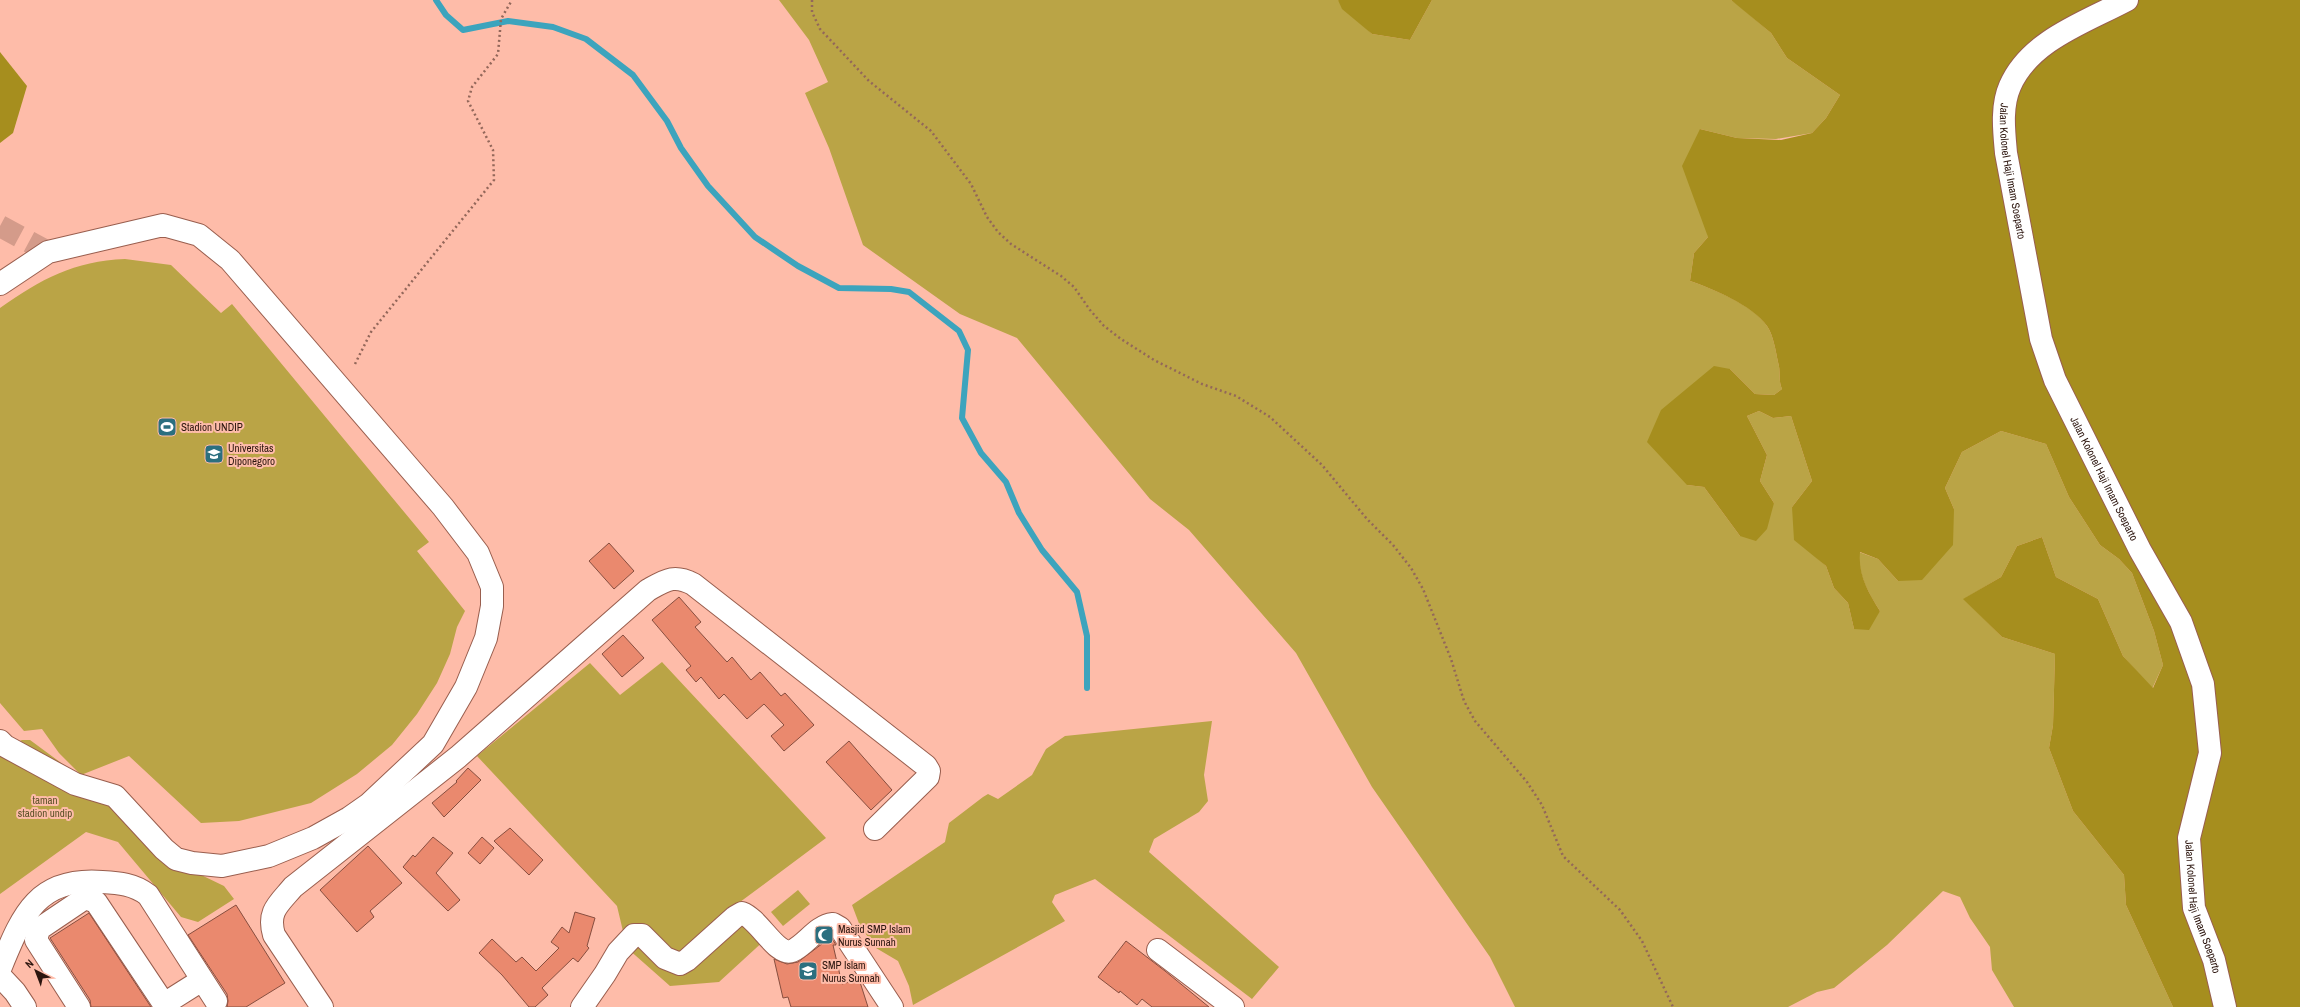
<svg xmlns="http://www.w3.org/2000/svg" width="2300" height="1007" font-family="'Archivo Narrow',sans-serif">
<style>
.green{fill:#baa446}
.forest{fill:#a68e1e}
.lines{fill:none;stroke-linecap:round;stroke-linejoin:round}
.stream{stroke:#3ca4bd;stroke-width:6}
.building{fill:#ea896e;stroke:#874e3f}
.minor-tunnel{stroke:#d49b8a;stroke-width:22;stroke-dasharray:22 11;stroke-linecap:butt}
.minor-casing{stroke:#995e4e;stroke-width:24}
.major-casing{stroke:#995e4e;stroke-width:24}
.path{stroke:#93675a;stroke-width:2.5;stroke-dasharray:2 3;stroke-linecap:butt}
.minor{stroke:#fff;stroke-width:22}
.major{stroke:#fff;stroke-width:22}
.labels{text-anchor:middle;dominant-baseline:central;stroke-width:4;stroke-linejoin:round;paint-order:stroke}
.street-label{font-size:11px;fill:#2c150e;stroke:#febca9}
.poi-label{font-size:11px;fill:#2c150e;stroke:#febca9;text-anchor:start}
.park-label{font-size:11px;fill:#5b5127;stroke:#febca9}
</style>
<rect width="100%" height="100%" fill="#febca9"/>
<g class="green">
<path d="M779,0H1338L1372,34L1410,40L1432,0H1731L1737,4L1771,33L1787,58L1840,95L1826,118L1812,133L1776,139L1737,138L1700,129L1708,237L1694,253L1690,281C1713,289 1753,305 1767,326C1773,334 1776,352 1778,362C1781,371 1778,380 1782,389L1774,395L1755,394L1730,369L1687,485L1704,487L1740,536L1774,503L1760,481L1767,455L1747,416L1759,411L1773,418L1791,416L1812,481L1792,507L1816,557L1826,566L1834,588L1848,603L1854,629L1880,611C1868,592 1858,575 1859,552L1878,559L1898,581L1954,509L1945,488L1962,452L2001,431L2046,444L2069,497L2100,545L2119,559L2132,573L2154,631L2163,665L2152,689L2123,656L2098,599L2056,577L2042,537L2017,546L2001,577L1964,599L2002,637L2055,654L2053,725L2049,748L2073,811L2124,875L2126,905L2173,1007H2014L1992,970L1990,947L1970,918L1960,897L1943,891L1887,945L1834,988L1817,992L1788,1007H1515L1490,957L1372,787L1296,653L1189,530L1150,499L1017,338L960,314L863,245L829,148L805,93L828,82L809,40Z"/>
<path d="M125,259L171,265L221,313L232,304L429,542L417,551L465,611L457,627L450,654L437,683L417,714L392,745L357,774L311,803L239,821L201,823L129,756L81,775L59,753L42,729L24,731L0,703V308C41,279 74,261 125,259Z"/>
<polygon points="662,662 826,838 740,902 768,937 719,982 670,986 627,948 617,906 477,756 590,663 620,695"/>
<polygon points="1212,721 1204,775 1208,801 1199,812 1154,839 1149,852 1279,967 1252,999 1095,879 1055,895 1052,902 1065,921 913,1005 909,986 898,961 876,948 860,926 852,905 945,842 949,823 983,797 988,794 998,799 1032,775 1046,749 1065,736"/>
<polygon points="22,740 30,740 87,782 151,848 168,859 224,886 234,899 198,922 181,917 118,842 86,832 0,894 0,750"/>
<polygon points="798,890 810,904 783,926 771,912"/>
</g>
<g class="forest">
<polygon points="1338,0 1432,0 1410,40 1372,34 1342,9"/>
<path d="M1731,0H2300V1007H2173L2126,905L2124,875L2073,811L2049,748L2053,725L2055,654L2002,637L1963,599L2001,577L2017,546L2042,537L2056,577L2098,599L2123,656L2153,688L2163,665L2154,631L2132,573L2119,559L2100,545L2069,497L2046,444L2001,431L1962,452L1945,488L1954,509L1953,545L1922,580L1898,581L1878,559L1860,552C1858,575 1868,592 1880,611L1869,630L1854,629L1848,603L1834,588L1826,566L1794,540L1792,507L1812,481L1791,416L1773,418L1759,411L1747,416L1767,455L1760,481L1774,503L1767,529L1756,541L1740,536L1704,487L1687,485L1647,442L1661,410L1714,366L1730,369L1755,394L1774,395L1782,389C1778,380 1781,371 1778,362C1776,352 1773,334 1767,326C1752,305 1713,289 1690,281L1694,253L1708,237L1682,166L1700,129L1737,138L1781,140L1812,133L1826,118L1840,95L1787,58L1771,33Z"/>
<polygon points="0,52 27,86 13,133 0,143"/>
</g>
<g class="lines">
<polyline class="stream" points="436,0 446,15 463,30 508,21 553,27 586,39 633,75 667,121 681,148 708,186 755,237 798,266 839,288 891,289 909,292 959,331 968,350 962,418 981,453 1006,482 1019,513 1042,550 1077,592 1087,636 1087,688"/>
</g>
<g class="building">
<polygon points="609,543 634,571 614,589 589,561"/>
<polygon points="679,597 701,622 695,627 727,662 732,657 751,680 760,672 781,696 785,693 814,725 784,751 771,736 784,725 764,704 747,719 724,694 719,699 701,677 696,682 686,670 691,666 652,620"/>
<polygon points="623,635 644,658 622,677 602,654"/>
<polygon points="849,741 892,790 871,810 826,762"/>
<polygon points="468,768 481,780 444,817 432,803 457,782 456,781"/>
<polygon points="510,828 543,860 529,875 494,841"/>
<polygon points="433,837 453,853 436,873 460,900 448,911 403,867 413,855 415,857"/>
<polygon points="482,837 494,848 480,864 468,853"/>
<polygon points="368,846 402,883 370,911 374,917 357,932 320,890"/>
<polygon points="236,905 285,983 246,1007 227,1007 228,1001 227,994 188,935"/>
<polygon points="575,912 595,918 587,946 589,948 578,962 573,958 542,988 548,995 535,1007 529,1007 502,975 479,953 492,939 516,962 522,957 536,971 559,948 551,942 562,927 569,933"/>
<polygon points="89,913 151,1007 91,1007 90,1000 50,938"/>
<polygon points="831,937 836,945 833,945 842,984 859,979 868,1007 791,1007 788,997 783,998 774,959 787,964 798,962"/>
<polygon points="1126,941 1165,971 1209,1007 1152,1007 1142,999 1137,1005 1120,991 1119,993 1098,977"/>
</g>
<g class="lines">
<polyline class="minor-tunnel" points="0,226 48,252"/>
<defs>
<g id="minor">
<polyline points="0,284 48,252 163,225 199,235 230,260 443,507 478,553 492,587 492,606 486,638 466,687 433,744 369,804 349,818 313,838 269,856 222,866 192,863 176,859 164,849 115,796 75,784 5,746 0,741"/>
<polyline points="1158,950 1233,1007"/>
<path d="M0,969C22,916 36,877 102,882C119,883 134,884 148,895L216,1001"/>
<polyline points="0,976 15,992 25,1007"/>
<polyline points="164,1004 202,980"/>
<polyline points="79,1007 36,940 39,929 85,898 96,902 166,1007"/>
<path d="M322,1007L274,935C267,911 279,904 293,887L458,757L648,590C666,580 674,574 693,584L926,766L929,771L928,777L875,829"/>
<path d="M582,1007L605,974L618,952L634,935H642L665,958L680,964L687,960L735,917L742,913C759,919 777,957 792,951C807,944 816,926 833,924L840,928L892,1007"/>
</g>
<g id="major">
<path id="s1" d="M2127,0C2086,22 2030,40 2010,86C2001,106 2004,131 2006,153L2041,339L2055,380L2140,550L2181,622L2203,684L2210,753L2189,838L2194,908L2214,960L2225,1007"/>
</g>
</defs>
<use href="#minor" class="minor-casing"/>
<use href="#major" class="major-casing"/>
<g class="path">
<polyline points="812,0 812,12 820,29 869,81 931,131 971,184 987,217 998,232 1011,244 1061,276 1074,287 1090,310 1104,326 1121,339 1154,360 1202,384 1236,396 1270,417 1322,465 1367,519 1393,545 1411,568 1423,589 1451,659 1464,701 1475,721 1527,782 1542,805 1563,856 1620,910 1642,941 1673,1007"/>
<polyline points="355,364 371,332 494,180 493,150 468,101 472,87 498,54 501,19 512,0"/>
</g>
<use href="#minor" class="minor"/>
<use href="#major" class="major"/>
</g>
<defs>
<symbol id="stadium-square" viewBox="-11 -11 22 22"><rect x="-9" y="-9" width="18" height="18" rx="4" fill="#2b6f7f" stroke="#febca9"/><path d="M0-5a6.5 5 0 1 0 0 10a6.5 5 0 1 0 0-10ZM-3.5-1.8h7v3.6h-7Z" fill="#fff"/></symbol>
<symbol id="university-square" viewBox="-11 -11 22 22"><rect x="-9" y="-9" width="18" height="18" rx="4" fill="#2b6f7f" stroke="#febca9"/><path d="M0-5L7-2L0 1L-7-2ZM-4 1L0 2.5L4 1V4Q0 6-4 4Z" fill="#fff"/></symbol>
<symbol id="mosque-square" viewBox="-11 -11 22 22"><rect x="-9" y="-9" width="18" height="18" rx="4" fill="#2b6f7f" stroke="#febca9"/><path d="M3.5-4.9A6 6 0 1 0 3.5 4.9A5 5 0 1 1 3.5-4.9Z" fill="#fff"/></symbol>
<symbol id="school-square" viewBox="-11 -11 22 22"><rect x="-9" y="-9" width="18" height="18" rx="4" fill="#2b6f7f" stroke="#febca9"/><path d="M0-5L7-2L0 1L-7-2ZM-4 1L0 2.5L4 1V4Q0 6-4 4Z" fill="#fff"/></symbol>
</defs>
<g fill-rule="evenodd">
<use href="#stadium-square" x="156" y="416" width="22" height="22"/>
<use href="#university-square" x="203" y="443" width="22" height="22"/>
<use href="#mosque-square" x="813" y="924" width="22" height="22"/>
<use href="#school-square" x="797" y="960" width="22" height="22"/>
</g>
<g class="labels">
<g class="street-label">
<text stroke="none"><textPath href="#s1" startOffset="235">Jalan Kolonel Haji Imam Soeparto</textPath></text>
<text stroke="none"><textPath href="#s1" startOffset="559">Jalan Kolonel Haji Imam Soeparto</textPath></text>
<text stroke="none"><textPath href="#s1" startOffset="1015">Jalan Kolonel Haji Imam Soeparto</textPath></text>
</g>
<g class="poi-label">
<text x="181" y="427">Stadion UNDIP</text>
<text x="228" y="448">Universitas<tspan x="228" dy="13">Diponegoro</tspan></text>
<text x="838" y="929">Masjid SMP Islam<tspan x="838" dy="13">Nurus Sunnah</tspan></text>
<text x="822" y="965">SMP Islam<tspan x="822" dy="13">Nurus Sunnah</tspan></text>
</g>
<g class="park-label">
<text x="45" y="800">taman<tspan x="45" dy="13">stadion undip</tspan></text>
</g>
</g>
<g transform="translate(36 971) rotate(318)" stroke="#febca9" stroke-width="3" paint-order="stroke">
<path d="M0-3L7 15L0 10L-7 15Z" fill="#2c150e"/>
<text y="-6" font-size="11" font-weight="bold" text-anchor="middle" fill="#2c150e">N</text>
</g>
</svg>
